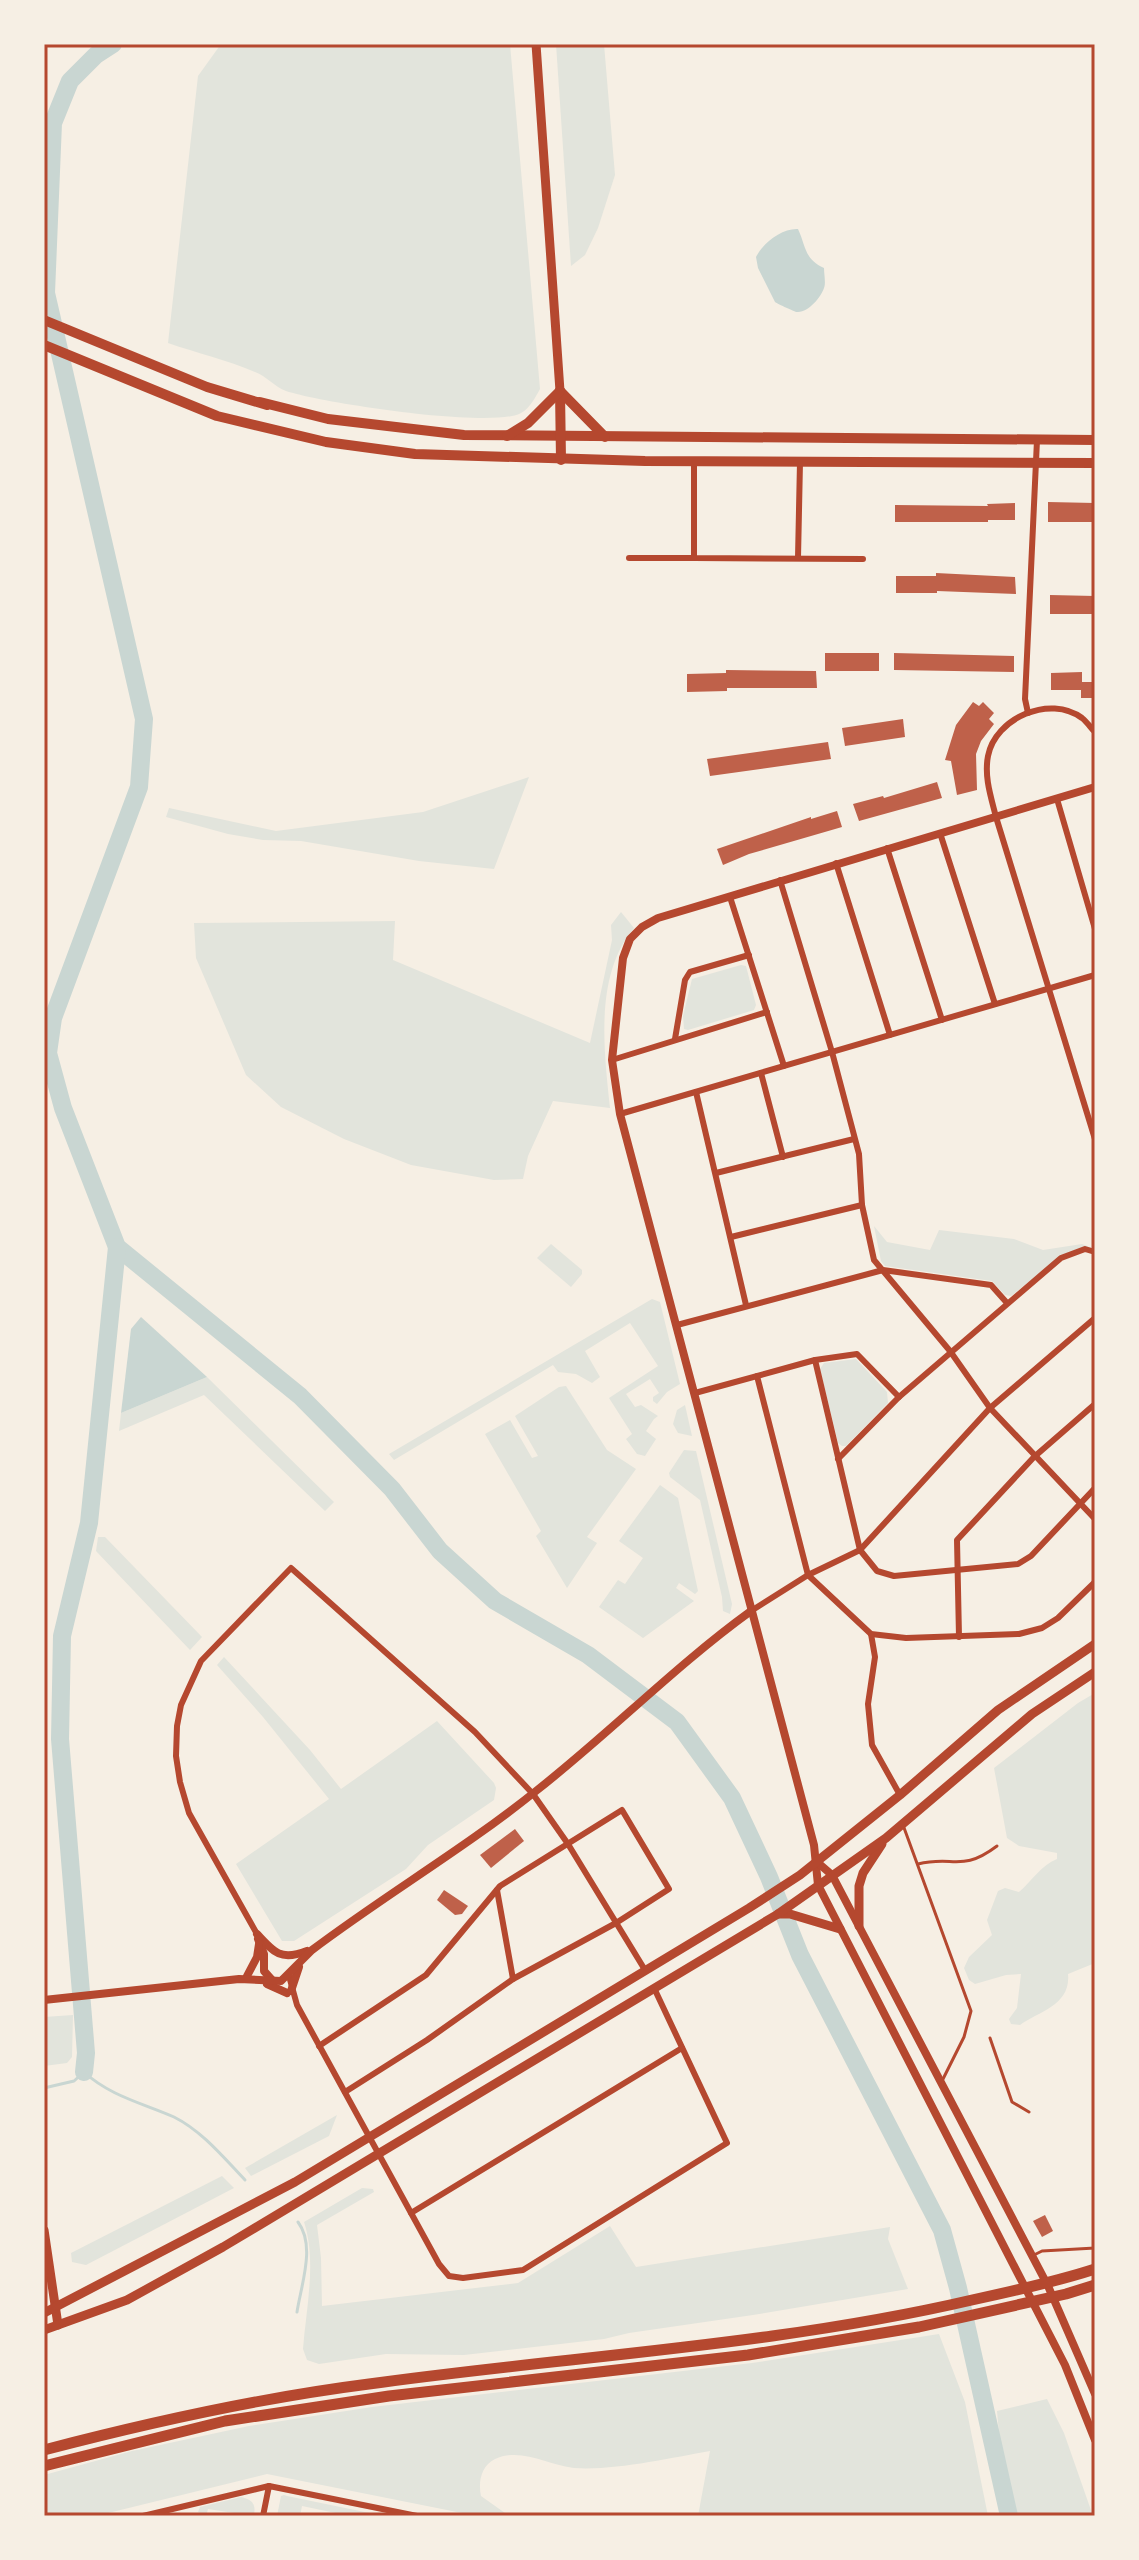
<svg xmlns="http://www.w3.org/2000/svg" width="1139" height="2560" font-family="Overpass,sans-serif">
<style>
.green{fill:#e2e4dc}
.water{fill:#c9d6d2}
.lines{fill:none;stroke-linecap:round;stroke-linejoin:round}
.stream{stroke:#c9d6d2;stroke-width:3}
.river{stroke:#c9d6d2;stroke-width:18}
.building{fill:#bf614a}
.service{stroke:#b5482f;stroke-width:3}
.minor{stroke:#b5482f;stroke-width:6}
.tertiary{stroke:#b5482f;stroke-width:8}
.secondary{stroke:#b5482f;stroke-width:9}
.primary{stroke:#b5482f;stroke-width:10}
.motorway{stroke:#b5482f;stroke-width:11}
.neatline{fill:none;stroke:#b5482f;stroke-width:3}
</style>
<rect width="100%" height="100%" fill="#f6efe4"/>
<g class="green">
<path d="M221,44H510L540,389C535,398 530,408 521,413C493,429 322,403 286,391C275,387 266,376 255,372C227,360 197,353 168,343L198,76Z"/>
<polygon points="556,44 604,44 615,175 598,228 585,255 571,266"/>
<polygon points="529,777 494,869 419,861 301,841 263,840 228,834 166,817 169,808 276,831 423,812"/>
<path d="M621,912L634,928C594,975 604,1051 610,1108L553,1101L528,1156L523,1179L494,1180L411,1165L344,1139L281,1107L246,1075L196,958L194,923L395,921L393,960L590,1043L612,940L611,925Z"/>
<polygon points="741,965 746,966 756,1005 754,1010 688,1030 684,1029 683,1016 692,979"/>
<path d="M874,1226L887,1242L930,1250L939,1230L1014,1239L1043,1250L1082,1244L1095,1249C1069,1245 1032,1280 1011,1296L1005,1295L992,1281L885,1266L881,1261Z"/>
<polygon points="551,1244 582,1270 582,1274 571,1287 537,1258"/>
<polygon points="652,1299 660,1302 680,1384 667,1392 657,1404 653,1401 653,1397 659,1393 650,1379 626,1394 635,1407 641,1405 658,1416 654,1419 646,1431 656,1439 645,1456 637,1454 626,1439 632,1434 609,1398 658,1366 630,1323 585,1351 600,1377 592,1383 576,1374 558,1372 553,1365 394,1460 389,1454"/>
<polygon points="856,1359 887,1392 888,1403 846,1446 842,1446 838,1443 820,1369 824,1363"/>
<polygon points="207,1377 334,1502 325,1511 204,1395 119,1431 121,1413"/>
<polygon points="566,1386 607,1450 636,1469 587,1537 597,1543 567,1588 536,1536 541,1531 485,1434 510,1420 532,1458 538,1456 515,1416 559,1387"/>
<polygon points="685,1405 692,1436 678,1433 673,1424 677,1410"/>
<polygon points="684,1450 696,1451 732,1604 730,1614 723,1611 722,1597 700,1500 670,1477 669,1473"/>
<polygon points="660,1485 678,1498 698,1591 695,1594 679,1583 676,1588 694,1601 643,1638 599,1607 618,1580 625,1584 643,1558 619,1541"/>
<polygon points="98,1537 105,1537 202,1637 190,1650 96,1551"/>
<polygon points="224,1657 310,1750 341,1789 437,1721 494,1783 496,1788 494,1800 428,1845 406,1869 294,1941 282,1941 236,1864 329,1799 263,1717 217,1665"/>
<path d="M1095,1693V1963L1068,1974C1071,2005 1040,2011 1020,2025L1011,2024L1009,2019L1017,2008L1021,1974L1006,1975L975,1984L969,1980L964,1968L969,1957L992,1935L987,1920L998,1891L1005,1888L1019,1892C1032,1881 1041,1865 1057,1859V1853L1019,1846L1007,1838L994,1768L1078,1703Z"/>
<polygon points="73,2015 72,2057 67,2063 44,2066 44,2017"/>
<polygon points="337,2115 329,2136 251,2176 245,2168"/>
<polygon points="222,2176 234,2188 86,2265 72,2262 71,2253"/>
<path d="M362,2188L373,2189L374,2192L317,2225L321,2258L322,2306L518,2283L610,2226L636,2267L890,2227L888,2239L908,2289L753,2315L629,2333L604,2339L464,2355L386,2354L319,2364L307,2360L303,2349C306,2309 317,2261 304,2222Z"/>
<path d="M939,2334L965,2402L988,2516H698L710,2451C670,2458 613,2471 574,2468C548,2465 521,2447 495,2459C481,2466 478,2482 481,2496L505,2513L515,2516H477L267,2474L96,2516H44V2475L132,2451L249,2426L372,2407L752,2363Z"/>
<polygon points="1047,2399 1064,2433 1093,2516 1016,2516 1001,2456 997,2411"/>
<polygon points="284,2495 287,2496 384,2516 350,2516 302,2506 300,2516 277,2516 281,2496"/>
<path d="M241,2497C253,2500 256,2504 254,2516L208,2509L206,2516L198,2512L200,2507Z"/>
</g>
<g class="water">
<path d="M798,229C806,246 804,259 824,268C824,274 826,283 824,288C821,297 808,313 797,312C795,312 778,304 775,302L758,268L756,257C763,243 782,228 798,229Z"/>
<polygon points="141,1317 207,1377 121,1413 131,1329"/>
</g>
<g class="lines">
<g class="stream">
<path d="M44,2088L74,2081L84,2072C110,2096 142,2103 174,2117C202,2131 224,2158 245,2180"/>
<path d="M297,2312C301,2285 316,2246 298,2222"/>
</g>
<g class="river">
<polyline points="113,44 96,55 70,81 53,123 46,293 144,719 139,787 53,1018 48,1053 63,1108 117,1247 300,1396 392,1489 440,1551 495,1601 588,1655 677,1722 732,1798 769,1877 800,1955 942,2230 958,2288 1009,2516"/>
<polyline points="84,2072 86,2053 60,1739 62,1636 89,1523 117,1247"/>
</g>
</g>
<g class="building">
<polygon points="1048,502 1095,503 1095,522 1048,522"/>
<polygon points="1015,503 1015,520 988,520 988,522 895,522 895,505 988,506 987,504"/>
<polygon points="936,573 1015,577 1016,594 937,591 937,593 896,593 896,576 936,576"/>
<polygon points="1050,595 1095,596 1095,614 1050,614"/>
<rect x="825" y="653" width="54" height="18"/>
<polygon points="894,653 1014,656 1014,672 894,670"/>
<polygon points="726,670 816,671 817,688 727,688 727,691 687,692 687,674 726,673"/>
<polygon points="1082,672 1082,682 1095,682 1095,698 1081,698 1081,690 1051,690 1051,673"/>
<polygon points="973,702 979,706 983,702 994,713 989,719 994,724 981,741 976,754 977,790 957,795 951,761 945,760 956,725"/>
<polygon points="903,719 905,737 845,746 842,728"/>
<polygon points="828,742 831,759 710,776 707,759"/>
<polygon points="937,782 942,798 859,821 853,804 883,796 884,798"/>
<polygon points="837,811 842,827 749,854 723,865 717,849 811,817 811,819"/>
<polygon points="515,1829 524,1841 491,1868 480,1855"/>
<polygon points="444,1890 468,1906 462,1914 455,1915 437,1900"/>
<polygon points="1045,2215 1053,2231 1042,2237 1033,2221"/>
</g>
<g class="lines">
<g class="service">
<polyline points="903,1825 971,2011 964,2037 943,2079"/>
<path d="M918,1864C954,1855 961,1873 997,1846"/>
<polyline points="990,2038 1012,2102 1029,2112"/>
<polyline points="1032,2256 1042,2251 1095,2248"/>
</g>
<g class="minor">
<polyline points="694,461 694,558 863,559"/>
<polyline points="629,558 694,558"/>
<polyline points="798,558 800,462"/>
<polyline points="1028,713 1025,699 1037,440"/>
<path d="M1095,732C1091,728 1087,722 1082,718C1050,694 995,718 988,756C984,777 991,797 996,817L1095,1139"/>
<polyline points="1057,799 1095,929"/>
<polyline points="940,833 995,1004"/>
<polyline points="887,848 942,1020"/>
<polyline points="836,863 890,1035"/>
<polyline points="780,880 832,1052 859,1154 862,1205 874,1260 950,1351 990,1408 1095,1519"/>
<polyline points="730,897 784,1066"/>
<polyline points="675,1039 685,980 690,972 749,955"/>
<polyline points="612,1060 767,1012"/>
<polyline points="761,1073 783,1157"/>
<polyline points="696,1092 746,1305"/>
<polyline points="620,1114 1095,975"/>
<polyline points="716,1173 854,1139"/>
<polyline points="731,1237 862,1205"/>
<polyline points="677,1325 883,1270 991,1285 1007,1303"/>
<polyline points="815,1360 860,1550 877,1571 894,1576 1018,1564 1031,1556 1095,1488"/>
<polyline points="757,1376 808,1575 871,1634 906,1638 1019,1634 1042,1628 1058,1618 1095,1582"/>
<polyline points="695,1393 815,1360 857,1354 899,1397"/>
<polyline points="838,1459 899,1397 1061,1258 1085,1249 1095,1252"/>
<polyline points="751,1611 808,1575 860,1550 990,1408 1095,1318"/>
<polyline points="871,1634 875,1657 868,1704 872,1745 900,1795"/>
<polyline points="959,1637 957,1540 1034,1457 1095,1404"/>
<polyline points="497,1890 513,1979"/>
<polyline points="257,1934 189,1813 180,1782 176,1756 177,1726 181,1705 201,1661 291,1568 475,1732 533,1794 568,1844 645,1970"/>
<polyline points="289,1976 297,2005 439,2264 449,2276 463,2278 523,2270 727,2143 655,1990"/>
<polyline points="319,2046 426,1975 500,1886 622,1810 669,1889 616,1923 513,1979 427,2040 345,2092"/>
<polyline points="411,2213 682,2048"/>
<polyline points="143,2516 269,2486"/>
<polyline points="263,2516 269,2486 417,2516"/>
</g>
<g class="tertiary">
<polyline points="1095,787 658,918 642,927 630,939 623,958 612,1060 620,1114 814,1845 818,1885 1065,2365 1095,2440"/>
<polyline points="817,1862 832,1875 1048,2286 1095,2394"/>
<path d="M257,1934C274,1953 281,1961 307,1951"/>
<polyline points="258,1939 264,1954 264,1971 272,1980"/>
<polyline points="247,1976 257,1957 259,1944"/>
<polyline points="267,1984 287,1993"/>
<polyline points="291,1991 299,1967"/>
<path d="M44,2000L239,1979L281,1981L312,1950C385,1895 465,1848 536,1791C610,1733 675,1666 751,1611"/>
</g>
<g class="secondary">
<polyline points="536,44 560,391"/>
<polyline points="778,1914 790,1914 840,1929"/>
<polyline points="859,1926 859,1886 863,1873 882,1844"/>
<polyline points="44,2230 58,2325"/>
<polyline points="44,2313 295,2182 749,1908 800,1875 900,1795 998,1710 1095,1644"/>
<polyline points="44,2330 127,2300 223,2247 778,1914 886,1838 1032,1714 1095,1672"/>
</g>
<g class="primary">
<polyline points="44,320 207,387 267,405 260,402 328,419 464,435 1095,440"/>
<polyline points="44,345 217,416 326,442 415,454 645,461 1095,463"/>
<polyline points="560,391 561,460"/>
<polyline points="560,391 605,437"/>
<polyline points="507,436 528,423 560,391"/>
</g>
<g class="motorway">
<path d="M44,2450C151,2422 259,2398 369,2384C570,2356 774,2346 972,2300C1014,2291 1055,2282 1095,2269"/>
<polyline points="44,2466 225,2421 389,2396 748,2355 919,2327 1066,2294 1095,2285"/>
</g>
</g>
<rect width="1139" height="2560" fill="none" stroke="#f6efe4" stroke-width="92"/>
<rect x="46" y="46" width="1047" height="2468" class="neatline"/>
</svg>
